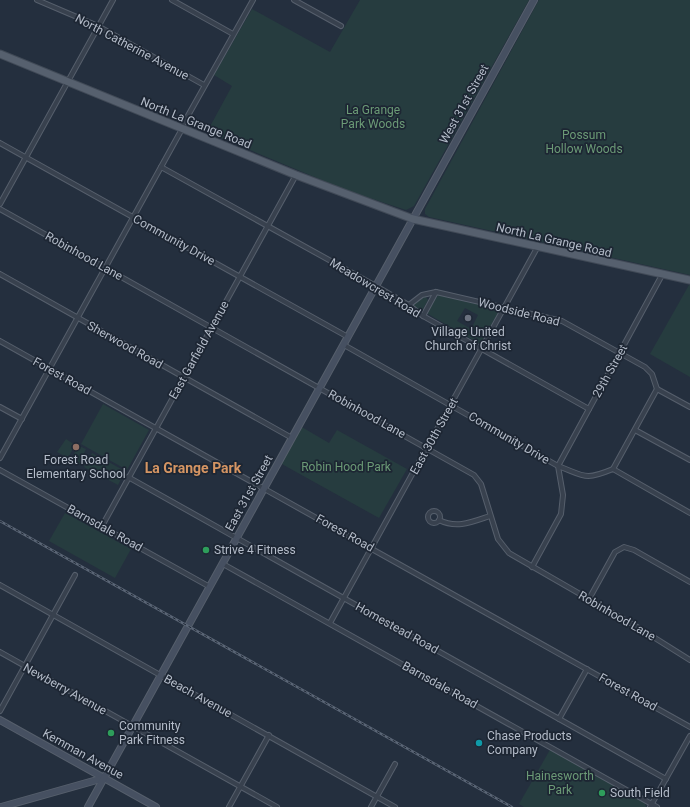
<svg xmlns="http://www.w3.org/2000/svg" width="690" height="807" font-family="Roboto,sans-serif">
<style>
.green{fill:#263c3f;fill-rule:evenodd}
.lines{fill:none;stroke-linecap:round;stroke-linejoin:round}
.street-casing{stroke:#565f6c;stroke-width:6}
.secondary-casing{stroke:#565f6c;stroke-width:8}
.primary-casing{stroke:#414a57;stroke-width:9}
.street{stroke:#38414e;stroke-width:4}
.secondary{stroke:#465061;stroke-width:6}
.primary{stroke:#56606e;stroke-width:7}
.rail-casing{stroke:#5a6575;stroke-width:2.5}
.rail{stroke:#1d2633;stroke-width:1;stroke-dasharray:3;stroke-linecap:butt}
.worship-dot{fill:#6b7280;stroke:#1d2633;stroke-width:1.5}
.education-dot{fill:#8d6e63;stroke:#1d2633;stroke-width:1.5}
.leisure-dot{fill:#2e9e5b;stroke:#1d2633;stroke-width:1.5}
.culture-dot{fill:#0f9aa8;stroke:#1d2633;stroke-width:1.5}
.labels{text-anchor:middle;dominant-baseline:central;stroke-width:3.5;stroke-linejoin:round;paint-order:stroke}
.street-label{font-size:12px;fill:#b4bcc9;stroke:#1d2633}
.park-label{font-size:12px;fill:#6b9a76;stroke:#1d2633}
.poi-label{font-size:12px;fill:#b4bcc9;stroke:#1d2633;text-anchor:start}
.quarter-label{font-size:14px;font-weight:bold;fill:#d59563;stroke:#1d2633}
</style>
<rect width="100%" height="100%" fill="#242f3e"/>
<g class="green">
<polygon points="360,0 529,0 414,206 406,210 348,191 207,132 232,86 214,75 252,9 330,52"/>
<polygon points="539,0 690,0 690,275 429,217 425,214 425,209"/>
<polygon points="689,285 690,285 690,377 650,354"/>
<path d="M438,295L497,309L498,313L481,343H478L428,314L427,312ZM465,308L478,315L471,329L457,321Z"/>
<polygon points="423,297 426,297 428,300 423,309 419,310 414,307 413,303"/>
<polygon points="103,404 149,430 127,470 81,444"/>
<polygon points="300,426 329,443 337,430 407,469 379,518 280,463"/>
<polygon points="66,439 75,445 68,458 57,452"/>
<polygon points="79,446 86,449 82,457 85,460 82,464 72,462 71,458"/>
<polygon points="92,453 125,471 118,485 84,467"/>
<polygon points="65,513 131,549 115,578 49,541"/>
<polygon points="551,748 645,803 646,807 524,807 519,804"/>
</g>
<g class="lines">
<defs>
<g id="street">
<polyline points="37,0 98,26 204,85"/>
<polyline points="172,0 233,34"/>
<polyline points="294,0 341,26"/>
<polyline points="181,128 253,0"/>
<polyline points="0,143 348,337"/>
<polyline points="161,167 376,286 409,305 423,316 589,409"/>
<polyline points="0,204 113,0"/>
<polyline points="0,209 474,475 481,484 498,539 509,553 639,628 690,660"/>
<polyline points="0,274 292,438"/>
<path d="M662,275L558,466C585,476 584,481 613,469L690,513"/>
<polyline points="409,305 422,295 436,292 562,321 645,367 652,374 657,389"/>
<polyline points="423,316 436,292"/>
<polyline points="0,341 690,727"/>
<polyline points="344,345 558,466 563,495 561,514 532,567"/>
<polyline points="0,407 22,419"/>
<polyline points="635,430 690,460"/>
<polyline points="0,458 182,129"/>
<polyline points="613,469 657,389 690,407"/>
<polyline points="0,470 210,587"/>
<polyline points="128,477 666,779"/>
<circle cx="434" cy="517" r="6"/>
<path d="M439,520C457,529 472,522 490,516"/>
<polyline points="102,526 296,175"/>
<polyline points="223,564 657,807"/>
<polyline points="0,585 395,807"/>
<polyline points="589,599 615,552 624,547 634,550 690,582"/>
<polyline points="330,623 537,248"/>
<polyline points="0,652 277,807"/>
<polyline points="0,711 75,575"/>
<polyline points="559,719 587,669"/>
<polyline points="229,807 269,735"/>
<polyline points="371,807 395,764"/>
<polyline points="650,807 690,736"/>
</g>
<g id="secondary">
<polyline points="0,720 156,807"/>
<polyline points="1,807 104,778"/>
<polyline points="88,807 534,0"/>
</g>
<polyline id="primary" points="0,54 296,175 413,219 690,280"/>
</defs>
<use href="#street" class="street-casing"/>
<use href="#secondary" class="secondary-casing"/>
<use href="#primary" class="primary-casing"/>
<use href="#street" class="street"/>
<use href="#secondary" class="secondary"/>
<use href="#primary" class="primary"/>
<defs>
<polyline id="rail" points="0,521 512,807"/>
</defs>
<use href="#rail" class="rail-casing"/>
<use href="#rail" class="rail"/>
</g>
<circle class="worship-dot" cx="468" cy="318" r="4"/>
<circle class="education-dot" cx="76" cy="447" r="4"/>
<g class="leisure-dot">
<circle cx="206" cy="550" r="4"/>
<circle cx="111" cy="733" r="4"/>
<circle cx="602" cy="793" r="4"/>
</g>
<circle class="culture-dot" cx="479" cy="743" r="4"/>
<g class="labels">
<g class="street-label">
<text transform="translate(132 47) rotate(28)">North Catherine Avenue</text>
<text transform="translate(464 104) rotate(-61)">West 31st Street</text>
<text transform="translate(196 123) rotate(22)">North La Grange Road</text>
<text transform="translate(174 240) rotate(29)">Community Drive</text>
<text transform="translate(554 240) rotate(13)">North La Grange Road</text>
<text transform="translate(84 256) rotate(29)">Robinhood Lane</text>
<text transform="translate(375 288) rotate(31)">Meadowcrest Road</text>
<text transform="translate(519 312) rotate(14)">Woodside Road</text>
<text transform="translate(125 345) rotate(29)">Sherwood Road</text>
<text transform="translate(199 350) rotate(-61)">East Garfield Avenue</text>
<text transform="translate(610 371) rotate(-61)">29th Street</text>
<text transform="translate(62 376) rotate(29)">Forest Road</text>
<text transform="translate(367 414) rotate(29)">Robinhood Lane</text>
<text transform="translate(434 436) rotate(-61)">East 30th Street</text>
<text transform="translate(509 438) rotate(30)">Community Drive</text>
<text transform="translate(249 493) rotate(-61)">East 31st Street</text>
<text transform="translate(105 528) rotate(29)">Barnsdale Road</text>
<text transform="translate(345 533) rotate(29)">Forest Road</text>
<text transform="translate(617 616) rotate(30)">Robinhood Lane</text>
<text transform="translate(397 628) rotate(29)">Homestead Road</text>
<text transform="translate(440 685) rotate(29)">Barnsdale Road</text>
<text transform="translate(65 689) rotate(29)">Newberry Avenue</text>
<text transform="translate(628 692) rotate(29)">Forest Road</text>
<text transform="translate(198 696) rotate(29)">Beach Avenue</text>
<text transform="translate(83 754) rotate(29)">Kemman Avenue</text>
</g>
<g class="park-label">
<text x="373" y="110">La Grange<tspan x="373" dy="14">Park Woods</tspan></text>
<text x="584" y="135">Possum<tspan x="584" dy="14">Hollow Woods</tspan></text>
<text x="346" y="467">Robin Hood Park</text>
<text x="560" y="776">Hainesworth<tspan x="560" dy="14">Park</tspan></text>
</g>
<g class="poi-label">
<text x="468" y="332" text-anchor="middle">Village United<tspan x="468" dy="14">Church of Christ</tspan></text>
<text x="76" y="460" text-anchor="middle">Forest Road<tspan x="76" dy="14">Elementary School</tspan></text>
<text x="214" y="550">Strive 4 Fitness</text>
<text x="119" y="726">Community<tspan x="119" dy="14">Park Fitness</tspan></text>
<text x="487" y="736">Chase Products<tspan x="487" dy="14">Company</tspan></text>
<text x="610" y="793">South Field</text>
</g>
<g class="quarter-label">
<text x="193" y="468">La Grange Park</text>
</g>
</g>
</svg>
